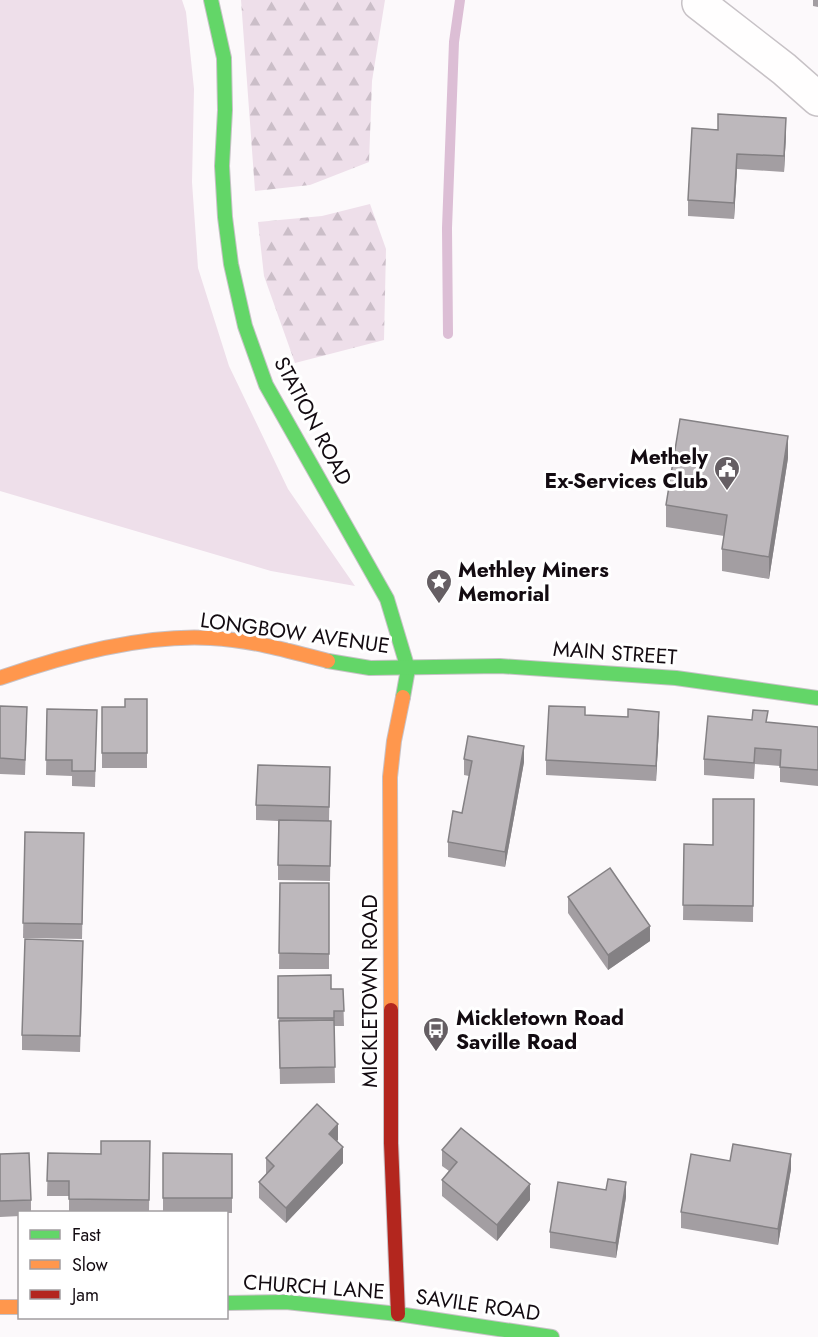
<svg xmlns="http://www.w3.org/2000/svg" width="818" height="1337" font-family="Jost,sans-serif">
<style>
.grass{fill:#eedfea}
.forest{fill:url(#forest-firs)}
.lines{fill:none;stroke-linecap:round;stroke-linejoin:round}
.stream{stroke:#dcbed5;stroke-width:10}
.street-casing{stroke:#c7c2c6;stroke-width:36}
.fast-casing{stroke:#c7c2c6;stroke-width:16}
.slow-casing{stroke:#c7c2c6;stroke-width:16}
.jam-casing{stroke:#c7c2c6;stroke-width:16}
.street{stroke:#fffefe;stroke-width:33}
.fast{stroke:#63d668;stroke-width:14}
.slow{stroke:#ff974d;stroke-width:14}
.jam{stroke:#b3261e;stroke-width:14}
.wall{fill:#a39ea2}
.shaded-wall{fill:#848184}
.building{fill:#bdb8bc;stroke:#848184;stroke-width:1.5}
.labels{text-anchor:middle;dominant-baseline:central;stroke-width:6;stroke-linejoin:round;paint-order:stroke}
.street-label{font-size:21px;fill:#130b11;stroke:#fff}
.poi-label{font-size:21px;font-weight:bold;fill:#130b11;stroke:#fff;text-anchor:start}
</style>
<defs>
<pattern id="forest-firs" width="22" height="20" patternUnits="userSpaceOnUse" patternTransform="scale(1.5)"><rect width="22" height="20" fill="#eedfea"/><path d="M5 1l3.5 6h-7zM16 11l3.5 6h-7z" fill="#cbbec8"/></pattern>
</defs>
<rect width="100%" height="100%" fill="#fcf9fb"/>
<polygon class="grass" points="0,0 182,0 186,12 194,89 192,182 198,268 229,366 288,489 355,586 271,571 0,491"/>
<g class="forest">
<polygon points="241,0 385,0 372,81 369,162 310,185 255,191"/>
<polygon points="370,204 386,249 384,340 295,363 264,276 258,222 322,216"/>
</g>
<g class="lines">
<polyline class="stream" points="448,334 447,228 454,42 460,0"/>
<defs>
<polyline id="street" points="699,3 784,69 818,99"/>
<g id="fast">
<polyline points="211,0 224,58 225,110 222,166 225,217 231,264 245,326 266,385 387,599 408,669 403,697"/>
<polyline points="328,661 370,668 500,666 676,678 818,698"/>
<polyline points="226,1303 286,1302 398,1314 552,1337"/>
</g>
<g id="slow">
<path d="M0,678C63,656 144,634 211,638C251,640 290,651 328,661"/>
<polyline points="391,1010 390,777 394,741 403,697"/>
<polyline points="0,1307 20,1307"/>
</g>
<polyline id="jam" points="391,1010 391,1143 398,1314"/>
</defs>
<use href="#street" class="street-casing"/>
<use href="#fast" class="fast-casing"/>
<use href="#slow" class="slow-casing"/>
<use href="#jam" class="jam-casing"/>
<use href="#street" class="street"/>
<use href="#fast" class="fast"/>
<use href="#slow" class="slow"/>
<use href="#jam" class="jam"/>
</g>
<g class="wall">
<polygon points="813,0 818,0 818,7 813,6"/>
<polygon points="692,128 786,133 784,172 737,169 734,219 688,216 688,200"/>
<polygon points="788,458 769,579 722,571 722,549 724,536 666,527 666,505"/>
<polygon points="147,699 147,768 102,768 102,707 125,707"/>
<polygon points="0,706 27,722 25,775 0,774"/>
<polygon points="47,709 97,710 95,787 72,786 72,776 46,775"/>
<polygon points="585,715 659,727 656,781 546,775 546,760"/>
<polygon points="768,723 818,727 818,786 780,782 780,766 755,764 754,779 704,775 704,759"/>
<polygon points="464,759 524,762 505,867 448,857 448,842 462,813 469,776 464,775"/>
<polygon points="330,767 329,821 331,821 330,881 278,880 278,821 256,820 256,805"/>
<polygon points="754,799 753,922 683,920 684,844 713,845"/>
<polygon points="25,832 84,833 82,939 23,938"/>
<polygon points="280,883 329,883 329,969 279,969"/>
<polygon points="568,897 650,941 608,970 568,913"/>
<polygon points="83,956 80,1052 22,1050 22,1035"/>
<polygon points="278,976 331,989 343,989 344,1026 334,1026 335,1083 280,1084"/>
<polygon points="338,1140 337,1141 343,1163 286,1223 259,1198 259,1182 266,1174 266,1158"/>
<polygon points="150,1141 149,1212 69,1212 69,1196 47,1196 48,1153 101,1154"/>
<polygon points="442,1150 530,1200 497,1241 442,1196 442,1180 449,1171 442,1166"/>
<polygon points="163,1153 232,1154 232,1213 226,1213 226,1212 163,1212"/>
<polygon points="0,1154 31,1200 31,1212 20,1212 20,1216 0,1217"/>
<polygon points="730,1161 791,1169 778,1245 681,1228 681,1212"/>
<polygon points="626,1197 616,1258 550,1248 550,1232"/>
</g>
<g class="shaded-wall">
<polygon points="786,118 786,133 784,172 784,156"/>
<polygon points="737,154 737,169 734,219 734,203"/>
<polygon points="788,436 788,458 769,579 769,557"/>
<polygon points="659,712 659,727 656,781 656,766"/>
<polygon points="524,746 524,762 505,867 505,852"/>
<polygon points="650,926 650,941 608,970 608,955"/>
<polygon points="338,1124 338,1140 329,1149 329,1134"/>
<polygon points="343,1147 343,1163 286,1223 286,1208"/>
<polygon points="791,1154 791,1169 778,1245 778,1229"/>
<polygon points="626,1182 626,1197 616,1258 616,1243"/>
<polygon points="530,1184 530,1200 497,1241 497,1225"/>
</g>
<g class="building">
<polygon points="718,114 786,118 784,156 737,154 734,203 688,200 692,128 718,130"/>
<polygon points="680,419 788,436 769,557 722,549 727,515 666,505"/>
<polygon points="125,699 147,699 147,753 102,753 102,707 125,707"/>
<polygon points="0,706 27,707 25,760 0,758"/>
<polygon points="549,706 585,707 585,715 628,717 628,709 659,712 656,766 546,760"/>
<polygon points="47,709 97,710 95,771 72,771 72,760 46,760"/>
<polygon points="753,710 768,711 766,722 818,727 818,770 780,767 781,750 755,748 754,763 704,759 708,716 752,720"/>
<polygon points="468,736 524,746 505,852 448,842 453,811 462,813 472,761 464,759"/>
<polygon points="258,765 330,767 329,807 256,805"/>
<polygon points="713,799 754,799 753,906 683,905 684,844 713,845"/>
<polygon points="279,820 331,821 330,866 278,865"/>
<polygon points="25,832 84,833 82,924 23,923"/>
<polygon points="610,868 650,926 608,955 568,897"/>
<polygon points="280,883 329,883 329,954 279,953"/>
<polygon points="25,939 83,941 80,1036 22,1035"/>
<polygon points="331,975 331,989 343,989 344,1011 334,1011 334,1018 278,1018 278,976"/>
<polygon points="334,1020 335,1067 280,1068 279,1021"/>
<polygon points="317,1104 338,1124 329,1134 343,1147 286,1208 259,1182 274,1166 266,1158"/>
<polygon points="461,1128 530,1184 497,1225 442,1180 457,1162 442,1150"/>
<polygon points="101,1141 150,1141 149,1200 69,1199 69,1181 47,1181 48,1153 101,1154"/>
<polygon points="733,1144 791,1154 778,1229 681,1212 691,1154 730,1161"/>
<polygon points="29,1153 31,1200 0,1201 0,1154"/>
<polygon points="163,1153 232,1154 232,1198 163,1198"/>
<polygon points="608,1179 626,1182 616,1243 550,1232 558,1182 606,1190"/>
</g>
<defs>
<symbol id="civic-pin" viewBox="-11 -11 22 30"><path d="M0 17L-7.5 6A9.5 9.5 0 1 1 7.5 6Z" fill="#655e63" stroke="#fff"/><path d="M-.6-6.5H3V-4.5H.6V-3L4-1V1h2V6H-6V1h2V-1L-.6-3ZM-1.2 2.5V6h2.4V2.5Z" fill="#fff"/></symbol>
<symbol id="sight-pin" viewBox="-11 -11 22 30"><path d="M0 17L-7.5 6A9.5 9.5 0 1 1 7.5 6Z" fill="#655e63" stroke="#fff"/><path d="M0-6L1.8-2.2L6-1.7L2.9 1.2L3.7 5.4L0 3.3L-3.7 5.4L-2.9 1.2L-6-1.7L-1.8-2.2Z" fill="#fff"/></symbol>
<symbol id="bus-pin" viewBox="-11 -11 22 30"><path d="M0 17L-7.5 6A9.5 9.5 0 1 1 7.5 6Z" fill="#655e63" stroke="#fff"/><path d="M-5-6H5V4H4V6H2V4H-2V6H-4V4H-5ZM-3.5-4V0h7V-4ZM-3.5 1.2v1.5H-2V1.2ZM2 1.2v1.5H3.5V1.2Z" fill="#fff"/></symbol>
</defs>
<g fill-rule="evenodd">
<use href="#civic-pin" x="712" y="454" width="30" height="40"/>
<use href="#sight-pin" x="424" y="567" width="30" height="40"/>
<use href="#bus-pin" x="421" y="1015" width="30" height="40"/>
</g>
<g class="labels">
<g class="street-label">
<text transform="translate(313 421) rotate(62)">STATION ROAD</text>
<text transform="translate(295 633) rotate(8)">LONGBOW AVENUE</text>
<text transform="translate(615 653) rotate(4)">MAIN STREET</text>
<text transform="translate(370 991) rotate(-90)">MICKLETOWN ROAD</text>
<text transform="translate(314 1287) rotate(4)">CHURCH LANE</text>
<text transform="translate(478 1305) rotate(8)">SAVILE ROAD</text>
</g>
<g class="poi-label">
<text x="708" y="457" text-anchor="end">Methely<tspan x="708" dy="24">Ex-Services Club</tspan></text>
<text x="458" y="570">Methley Miners<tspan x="458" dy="24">Memorial</tspan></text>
<text x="456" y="1018">Mickletown Road<tspan x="456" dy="24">Saville Road</tspan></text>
</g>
</g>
<rect x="18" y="1211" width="210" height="108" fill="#ffffff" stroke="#a19da0" stroke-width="1.5"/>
<rect x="30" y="1230" width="30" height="9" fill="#63d668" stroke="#a19da0" stroke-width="1.5"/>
<text x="72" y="1241" font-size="18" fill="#130b11">Fast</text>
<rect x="30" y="1260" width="30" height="9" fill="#ff974d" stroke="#a19da0" stroke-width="1.5"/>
<text x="72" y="1271" font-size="18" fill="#130b11">Slow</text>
<rect x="30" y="1290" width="30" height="9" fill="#b3261e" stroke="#a19da0" stroke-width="1.5"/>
<text x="72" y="1301" font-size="18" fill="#130b11">Jam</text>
</svg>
